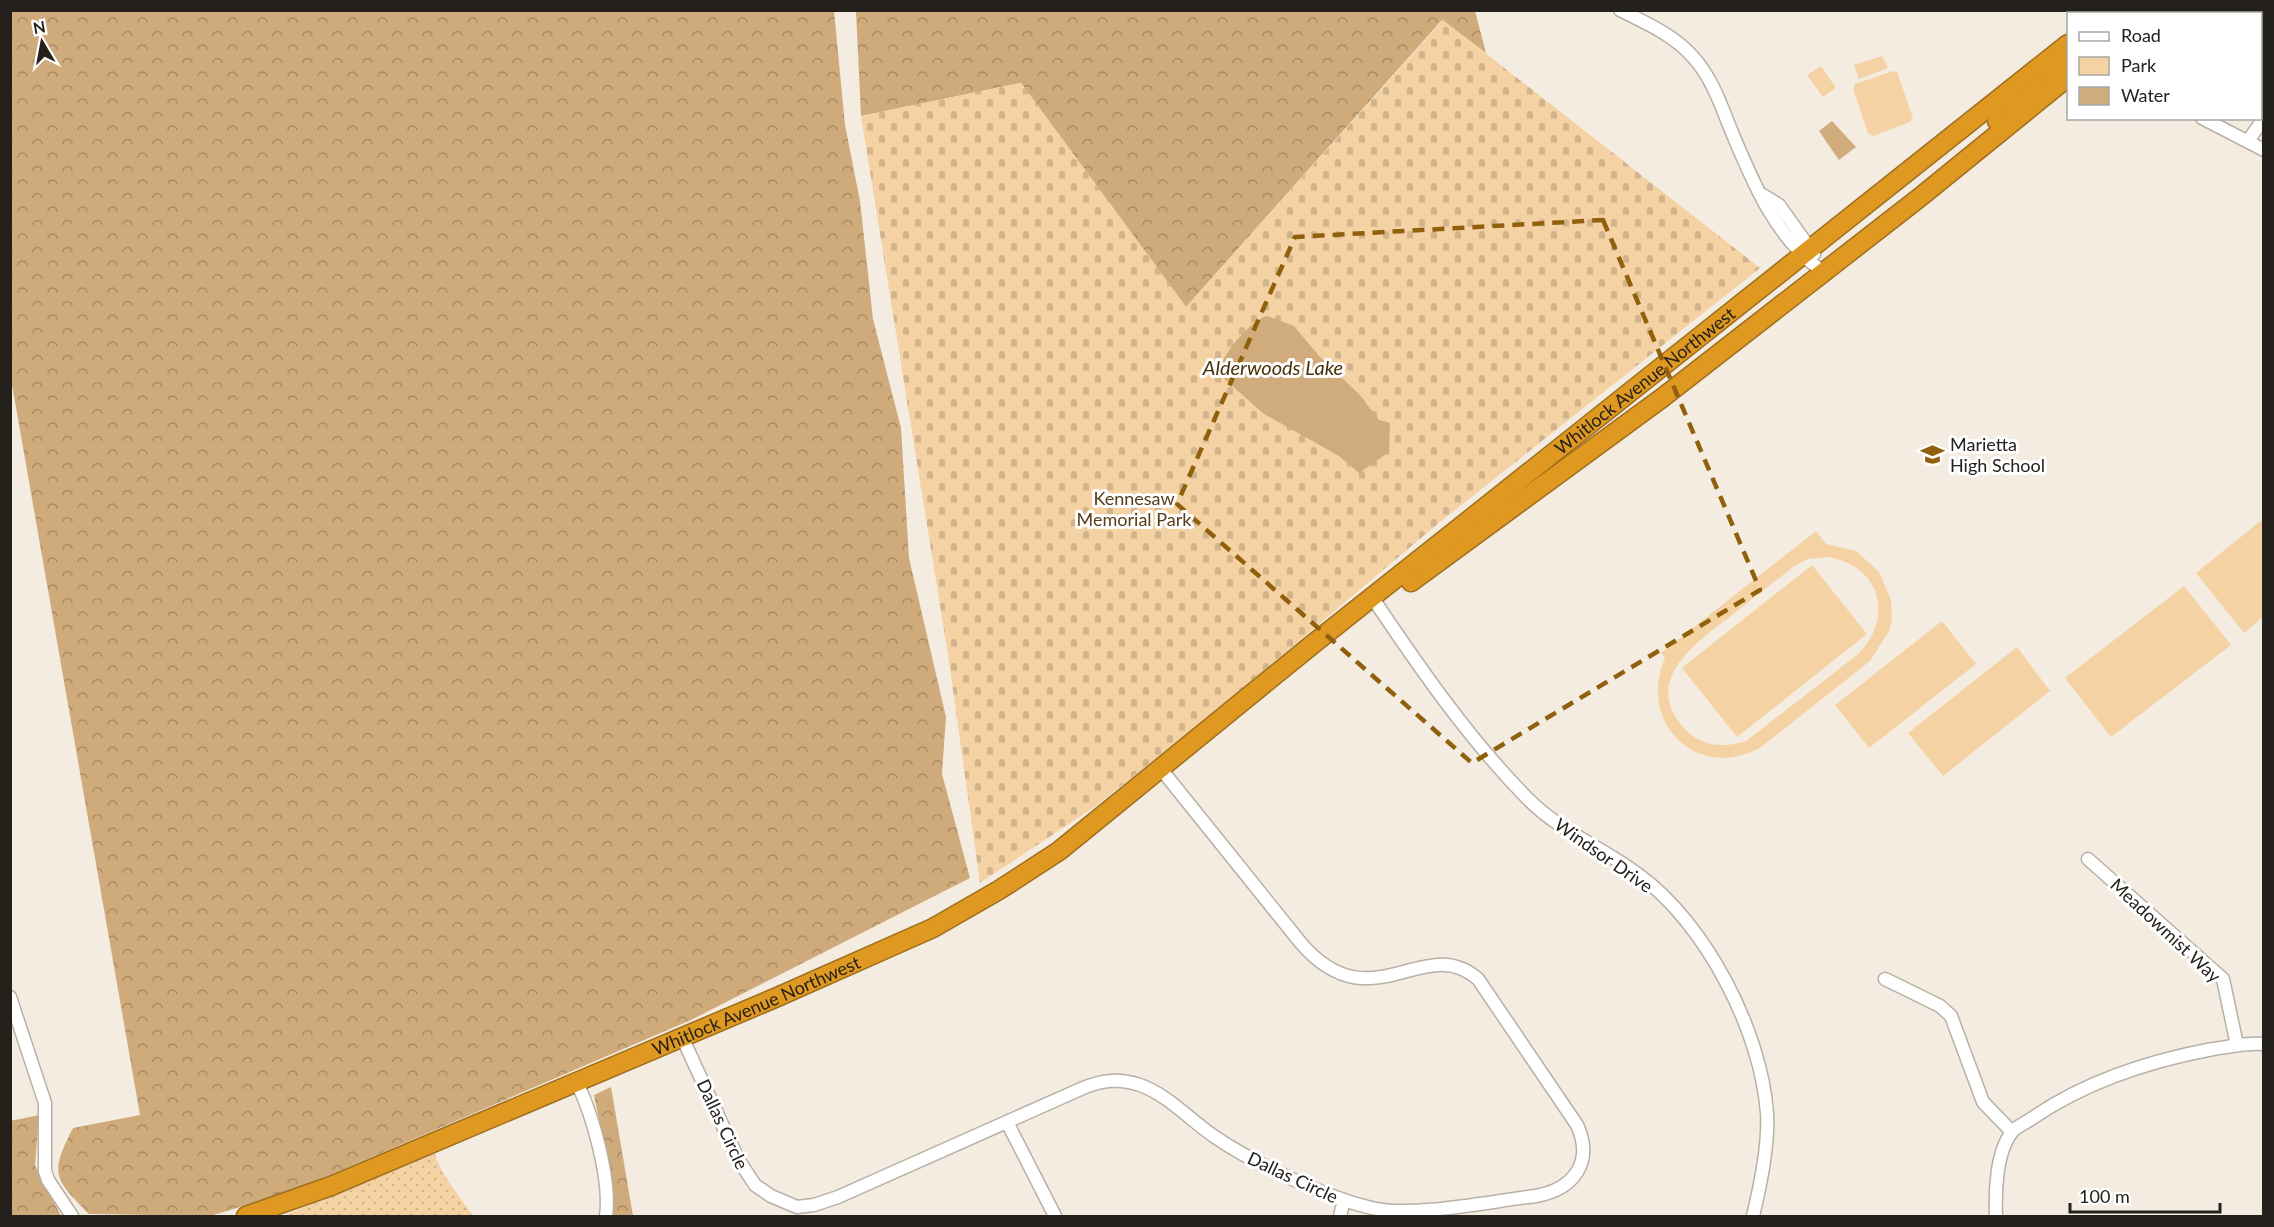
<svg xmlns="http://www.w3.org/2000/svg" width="2274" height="1227" font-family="Lato,sans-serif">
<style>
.grass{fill:url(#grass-dots)}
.forest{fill:url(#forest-crowns)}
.cemetery{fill:url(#cemetery-stones)}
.green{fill:#f5d2a3;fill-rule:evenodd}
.water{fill:#d0ac7c}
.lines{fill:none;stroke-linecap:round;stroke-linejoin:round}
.minor-casing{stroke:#b8b0a5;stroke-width:15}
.highway-casing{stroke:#9e6f1f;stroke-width:21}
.minor{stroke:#fff;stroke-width:12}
.highway{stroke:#df9921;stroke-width:18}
.marked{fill:none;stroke:#90600c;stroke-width:4.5;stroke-dasharray:12 8;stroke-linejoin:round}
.labels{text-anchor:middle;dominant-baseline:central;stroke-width:6;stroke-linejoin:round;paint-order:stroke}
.street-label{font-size:18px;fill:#24201c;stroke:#fff}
.poi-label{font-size:18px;fill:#24201c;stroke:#fff;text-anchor:start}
.park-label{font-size:18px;fill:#563d17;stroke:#fff}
.water-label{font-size:20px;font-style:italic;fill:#493109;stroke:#fff}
</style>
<defs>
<pattern id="grass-dots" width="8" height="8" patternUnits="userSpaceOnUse" patternTransform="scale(1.5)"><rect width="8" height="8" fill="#f5d2a3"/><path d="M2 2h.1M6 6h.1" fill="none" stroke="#d2b48c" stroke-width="1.8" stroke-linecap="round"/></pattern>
<pattern id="forest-crowns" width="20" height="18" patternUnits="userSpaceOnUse" patternTransform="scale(1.5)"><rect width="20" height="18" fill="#cfab7b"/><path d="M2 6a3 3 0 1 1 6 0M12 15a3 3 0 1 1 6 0" fill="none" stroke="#a88b64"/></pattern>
<pattern id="cemetery-stones" width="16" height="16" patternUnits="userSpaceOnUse" patternTransform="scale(1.5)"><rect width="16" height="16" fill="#f5d2a3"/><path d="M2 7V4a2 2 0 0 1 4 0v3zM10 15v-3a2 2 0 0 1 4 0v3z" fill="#d2b48c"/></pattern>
</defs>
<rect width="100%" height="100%" fill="#f5ece1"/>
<path class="grass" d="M434,1152C442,1177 459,1195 473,1216H283Z"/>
<g class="forest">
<path d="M10,11H834L845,125L860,201L873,319L901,428L909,558L946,717L942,774L970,878L691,1020L290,1192L210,1216L89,1214C54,1178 49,1175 73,1128L140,1115L11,379Z"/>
<polygon points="856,11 1475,11 1486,53 1442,20 1186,307 1021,83 861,116"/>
<polygon points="611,1087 633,1216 611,1216 613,1187 594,1095"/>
<polygon points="39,1115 35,1165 61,1216 11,1216 10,1121"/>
</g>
<polygon class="cemetery" points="1443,20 1760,268 1440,522 1216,711 1093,808 980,883 948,655 861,116 1021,83 1186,307"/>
<g class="green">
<polygon points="1882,56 1888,68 1859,79 1854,65"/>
<polygon points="1821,66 1836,88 1823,97 1807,75"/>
<polygon points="1893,71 1897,72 1913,118 1910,122 1873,136 1868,133 1853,89 1855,84"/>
<polygon points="2263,519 2263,617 2244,633 2196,573"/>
<path d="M1816,531L1826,544L1856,551L1879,572L1891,600L1892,620L1889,631L1870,661L1760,748C1696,782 1637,722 1665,658L1661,653ZM1828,557C1881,566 1895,618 1857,655L1746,741C1725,748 1703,747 1686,730C1639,681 1696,643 1732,615C1752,599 1773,583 1793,567L1808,559Z"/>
<polygon points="1812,565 1867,634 1737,737 1682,668"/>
<polygon points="2184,586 2231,645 2111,737 2065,678"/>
<polygon points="1942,621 1976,664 1869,748 1835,705"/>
<polygon points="2017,647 2050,691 1943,776 1908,733"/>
</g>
<g class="water">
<polygon points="1832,121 1856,147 1839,160 1819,131"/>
<path d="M1267,316L1294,326L1319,356L1359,394L1379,420L1390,423L1389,452L1359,473L1339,456L1264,414L1220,375C1217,358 1251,320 1267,316Z"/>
</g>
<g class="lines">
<defs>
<g id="minor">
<path d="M1620,10C1646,23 1674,35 1693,57C1712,78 1721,105 1731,130C1753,183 1775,237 1822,271"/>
<polyline points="2202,118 2264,150"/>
<polyline points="2248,141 2264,118"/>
<polyline points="1763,195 1779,205 1814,254"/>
<path d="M1372,597C1419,667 1468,738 1527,798C1559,831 1603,848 1639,875C1706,924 1761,1031 1767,1113C1769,1143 1760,1187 1753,1216"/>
<polyline points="2088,859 2223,979 2237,1045"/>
<polyline points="1885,979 1940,1006 1951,1016 1983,1102 2012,1132"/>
<polyline points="10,997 45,1103 45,1171 48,1180 72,1216"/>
<path d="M682,1037L738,1159L755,1185L771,1196L797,1207L814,1205L838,1197L1083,1088C1103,1080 1119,1078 1140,1085C1168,1095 1190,1120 1215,1137C1253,1163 1327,1198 1372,1208C1412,1218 1492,1201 1536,1196C1574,1189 1594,1162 1577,1125L1478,979C1424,931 1371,1026 1300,942L1161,769"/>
<path d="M577,1083C593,1115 611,1181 606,1216"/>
<polyline points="1007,1122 1055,1216"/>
<polyline points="1340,1216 1344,1200"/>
<path d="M1996,1216C1995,1193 1996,1152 2012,1132C2016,1127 2025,1123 2031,1119C2086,1081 2148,1061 2213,1049C2229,1047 2247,1042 2264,1044"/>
</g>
<g id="highway">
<polyline points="2108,14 2111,10"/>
<polyline points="2126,14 2130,10"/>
<polyline points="2148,14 2151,10"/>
<polyline points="1997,121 2068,59"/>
<polyline points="1411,582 1662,398 1919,198 2068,77"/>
<path id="s1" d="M246,1216L331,1186L775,998L933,928L999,890L1059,851L1313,644L2068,44"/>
</g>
</defs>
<use href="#minor" class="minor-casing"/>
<use href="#highway" class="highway-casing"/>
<use href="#minor" class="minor"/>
<use href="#highway" class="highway"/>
</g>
<path class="marked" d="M1603,220L1760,590L1472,763L1177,504L1295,237Z"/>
<defs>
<symbol id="school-bare" viewBox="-9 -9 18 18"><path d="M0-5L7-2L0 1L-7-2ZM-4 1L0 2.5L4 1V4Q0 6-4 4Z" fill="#90600c" stroke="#fff" stroke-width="2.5" paint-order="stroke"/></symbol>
</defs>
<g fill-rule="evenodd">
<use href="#school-bare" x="1916" y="438" width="33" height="33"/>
</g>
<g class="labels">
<g class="street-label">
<text stroke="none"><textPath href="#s1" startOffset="1644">Whitlock Avenue Northwest</textPath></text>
<text transform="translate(1604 855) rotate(35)">Windsor Drive</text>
<text transform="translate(2166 930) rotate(43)">Meadowmist Way</text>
<text stroke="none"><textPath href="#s1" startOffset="552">Whitlock Avenue Northwest</textPath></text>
<text transform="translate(723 1124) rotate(65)">Dallas Circle</text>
<text transform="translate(1293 1177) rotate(25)">Dallas Circle</text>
</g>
<g class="poi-label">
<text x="1950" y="444">Marietta<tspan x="1950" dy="21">High School</tspan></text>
</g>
<g class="park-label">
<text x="1134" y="498">Kennesaw<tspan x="1134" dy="21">Memorial Park</tspan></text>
</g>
<g class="water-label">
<text x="1273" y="367">Alderwoods Lake</text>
</g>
</g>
<rect width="2274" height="1227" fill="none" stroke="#24201c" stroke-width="24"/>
<rect x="2067" y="12" width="195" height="108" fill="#ffffff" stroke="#a7a6a4" stroke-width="1.5"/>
<rect x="2079" y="32" width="30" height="9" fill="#ffffff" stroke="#a7a6a4" stroke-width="1.5"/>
<text x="2121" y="42" font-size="18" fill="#24201c">Road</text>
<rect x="2079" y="57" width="30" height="18" fill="#f5d2a3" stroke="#a7a6a4" stroke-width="1.5"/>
<text x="2121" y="72" font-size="18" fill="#24201c">Park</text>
<rect x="2079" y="87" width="30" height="18" fill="#d0ac7c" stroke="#a7a6a4" stroke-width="1.5"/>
<text x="2121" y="102" font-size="18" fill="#24201c">Water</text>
<g transform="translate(42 42) rotate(350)" stroke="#ffffff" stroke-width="4.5" paint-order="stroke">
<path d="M0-4.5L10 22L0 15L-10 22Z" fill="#24201c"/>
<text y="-9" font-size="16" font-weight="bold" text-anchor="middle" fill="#24201c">N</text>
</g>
<path d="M2070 1203v9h150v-9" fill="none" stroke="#24201c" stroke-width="3"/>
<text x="2079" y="1203" font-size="18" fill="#24201c" stroke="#ffffff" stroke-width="4.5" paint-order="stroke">100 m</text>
</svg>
